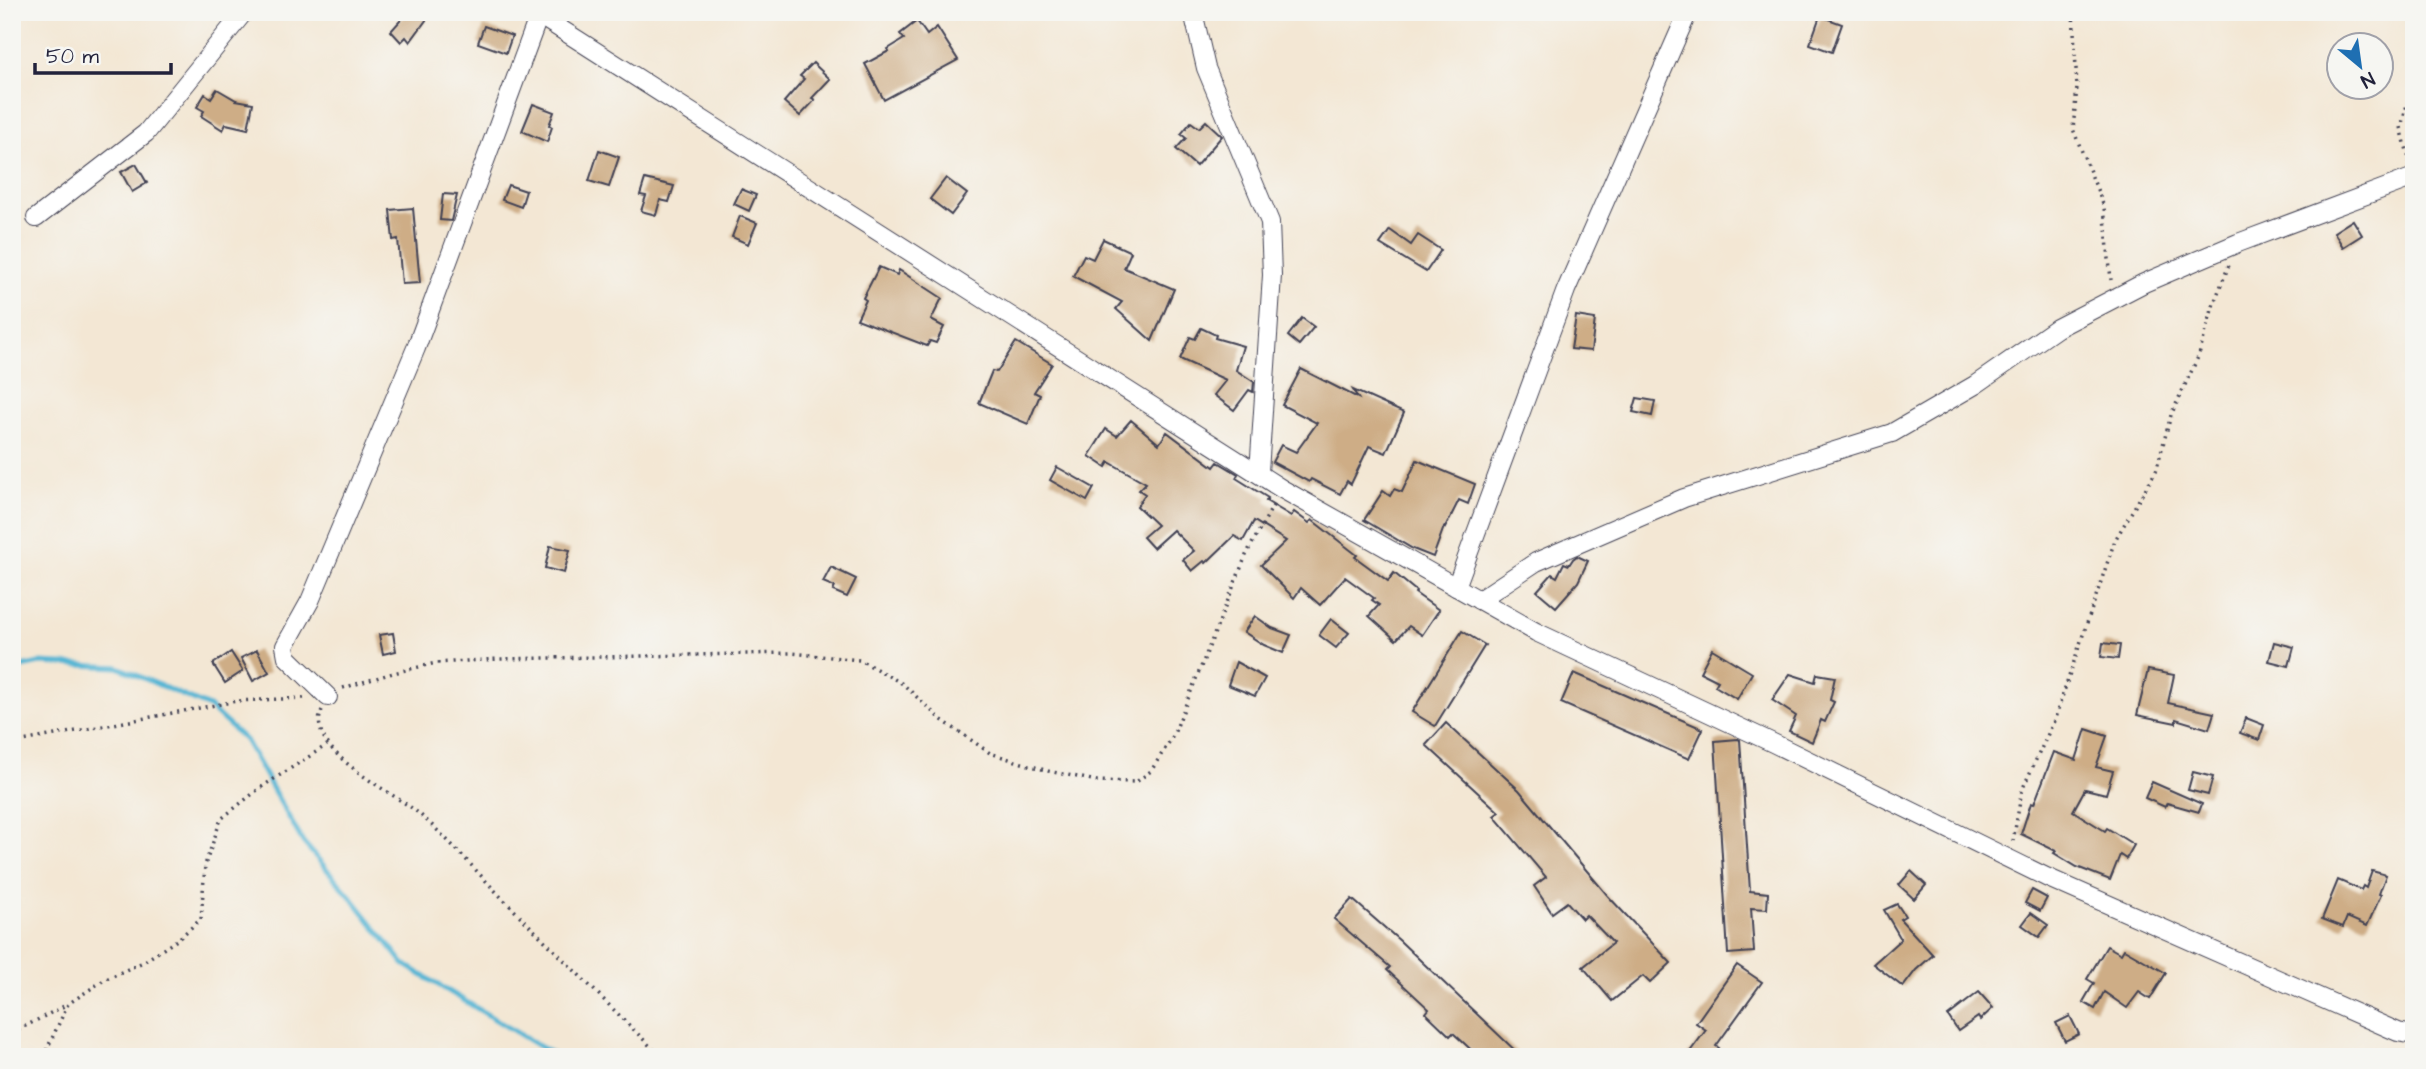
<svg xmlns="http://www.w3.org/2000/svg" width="2426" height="1069" font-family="'Architects Daughter',sans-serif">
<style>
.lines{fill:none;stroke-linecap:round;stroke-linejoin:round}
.stream{stroke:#56b6d4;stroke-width:5}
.building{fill:#cead86}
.minor-casing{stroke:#414052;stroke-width:20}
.path{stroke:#414052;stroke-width:3.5;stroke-dasharray:2 5;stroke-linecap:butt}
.minor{stroke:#fff;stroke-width:18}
</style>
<rect width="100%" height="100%" fill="#f6f6f2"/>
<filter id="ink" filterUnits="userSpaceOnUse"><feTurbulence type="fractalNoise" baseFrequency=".0143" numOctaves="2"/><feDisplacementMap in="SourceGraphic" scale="14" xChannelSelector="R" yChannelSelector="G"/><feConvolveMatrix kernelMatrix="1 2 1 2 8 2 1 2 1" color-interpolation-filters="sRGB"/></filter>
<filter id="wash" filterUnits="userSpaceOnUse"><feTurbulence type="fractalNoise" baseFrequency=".00686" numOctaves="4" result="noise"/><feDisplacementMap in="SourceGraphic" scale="28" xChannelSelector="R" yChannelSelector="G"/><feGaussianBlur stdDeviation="1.57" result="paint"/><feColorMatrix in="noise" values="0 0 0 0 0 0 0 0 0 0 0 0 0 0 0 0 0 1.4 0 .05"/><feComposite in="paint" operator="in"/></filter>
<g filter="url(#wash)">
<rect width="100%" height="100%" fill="#f3e7d4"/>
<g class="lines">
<polyline class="stream" points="12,669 40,663 118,667 209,707 245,740 303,842 351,897 404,964 557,1057"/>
</g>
<g id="blocks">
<g class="building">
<polygon points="408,12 432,12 410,42 406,37 401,42 391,31"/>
<polygon points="1820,16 1842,24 1832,52 1810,44"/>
<polygon points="917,21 927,35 937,27 958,60 884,100 865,64 889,51 888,49 904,39 900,34"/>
<polygon points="484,26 512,36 506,53 478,43"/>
<polygon points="813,63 830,79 812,98 815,100 800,116 784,102 804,79 800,76"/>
<polygon points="217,89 236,100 253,103 248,129 226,124 223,130 201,116 204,111 197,107 205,94 211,98"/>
<polygon points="533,104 554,112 549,125 552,127 547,142 522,131"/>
<polygon points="1206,121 1222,136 1196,166 1176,149 1186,138 1181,134 1191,122 1199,128"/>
<polygon points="599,150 619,157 609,187 589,181"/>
<polygon points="136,164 147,183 132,192 121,172"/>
<polygon points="946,178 967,194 951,215 930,199"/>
<polygon points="645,179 674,186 669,202 660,200 656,215 641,211 646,196 640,195"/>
<polygon points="508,185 526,191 521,207 502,200"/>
<polygon points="741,189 756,195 749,211 734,204"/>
<polygon points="443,194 457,195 451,221 440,220"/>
<polygon points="413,208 420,283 402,284 398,239 393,240 390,210"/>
<polygon points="740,216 757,223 748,244 732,237"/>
<polygon points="2353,220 2362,235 2343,247 2334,232"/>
<polygon points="1390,230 1411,245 1418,235 1441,250 1426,272 1380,244"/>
<polygon points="1103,239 1131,252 1124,268 1174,289 1152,341 1116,309 1122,302 1073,276 1084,255 1093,259"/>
<polygon points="879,267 897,275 899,270 942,298 931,320 944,327 936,343 930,341 927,346 857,319 866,300 863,298"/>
<polygon points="1576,316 1595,319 1591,351 1571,349"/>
<polygon points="1302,318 1314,327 1299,345 1288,336"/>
<polygon points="1201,328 1216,335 1215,338 1243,346 1236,370 1254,382 1253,392 1249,390 1234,410 1214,395 1226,380 1180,359 1190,337 1195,339"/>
<polygon points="1016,342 1052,364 1034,392 1040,395 1028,424 979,403 992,371 997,372"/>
<polygon points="1301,369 1358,398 1353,390 1404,413 1386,453 1369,446 1351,484 1347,481 1340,494 1311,479 1309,482 1272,462 1281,445 1296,452 1317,423 1282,405"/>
<polygon points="1637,398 1655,401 1652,416 1633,412"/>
<polygon points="1131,420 1159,444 1167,432 1214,467 1218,462 1238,474 1236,478 1268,498 1266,501 1291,516 1294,512 1309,523 1312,520 1357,555 1355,557 1388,581 1394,573 1416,591 1415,593 1439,610 1422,635 1409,626 1396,640 1369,616 1379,605 1372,600 1374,598 1345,577 1320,605 1301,588 1294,598 1261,565 1286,541 1254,521 1243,541 1234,536 1206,563 1204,561 1192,571 1183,560 1194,551 1173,530 1153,548 1143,537 1157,525 1137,506 1145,494 1139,490 1146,483 1109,462 1106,467 1089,456 1106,429 1117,436"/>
<polygon points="1417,460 1475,484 1468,504 1459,500 1445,528 1444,527 1433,557 1413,549 1364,520 1383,491 1390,496 1394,489 1402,492"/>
<polygon points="1057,467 1094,488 1087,501 1050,480"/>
<polygon points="550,546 570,550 564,573 545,568"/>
<polygon points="1577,556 1588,561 1578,582 1556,607 1537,591 1552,574 1557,577 1564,563 1569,565 1573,559"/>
<polygon points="831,567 856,579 847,597 833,591 835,587 823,582"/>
<polygon points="1255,616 1272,628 1291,635 1283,653 1264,645 1244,632"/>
<polygon points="1331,619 1349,633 1336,648 1319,635"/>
<polygon points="1462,631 1485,645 1435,726 1412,712"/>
<polygon points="393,633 396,651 383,654 379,635"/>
<polygon points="2274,642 2294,647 2289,666 2269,661"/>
<polygon points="2103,643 2120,645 2118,659 2101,657"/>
<polygon points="1712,649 1752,673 1737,699 1715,686 1718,681 1700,672"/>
<polygon points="257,650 269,672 253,681 241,658"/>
<polygon points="231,652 243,671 225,683 213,664"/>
<polygon points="1236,662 1265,678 1255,696 1228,685"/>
<polygon points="2148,670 2174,675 2168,703 2214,713 2209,729 2176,719 2176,723 2137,715"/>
<polygon points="1574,673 1703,729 1689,759 1561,703"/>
<polygon points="1790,674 1815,682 1817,674 1835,677 1830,700 1834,702 1825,722 1821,720 1812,742 1789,731 1796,716 1772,700"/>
<polygon points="2246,718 2264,725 2259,740 2240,733"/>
<polygon points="1446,723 1519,790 1608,896 1671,963 1650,983 1643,976 1612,1001 1583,967 1613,943 1586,915 1582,919 1567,902 1552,913 1534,886 1546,877 1494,816 1499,812 1426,745"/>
<polygon points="2086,729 2107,736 2096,767 2113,771 2106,794 2085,789 2073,811 2105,831 2107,828 2134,845 2126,859 2120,855 2110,880 2077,867 2054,853 2056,851 2021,834 2031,803 2034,804 2054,752 2076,760"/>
<polygon points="1738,739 1740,740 1750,891 1768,893 1767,909 1751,908 1754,952 1728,954 1715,741"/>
<polygon points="2193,772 2213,777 2208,795 2188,790"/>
<polygon points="2152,782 2202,804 2199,812 2167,803 2165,807 2145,798"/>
<polygon points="1911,871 1926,885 1914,899 1899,885"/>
<polygon points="2372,871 2386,875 2379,894 2381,895 2367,926 2347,917 2343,927 2322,919 2338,880 2361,890 2363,886 2366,888"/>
<polygon points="2032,890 2047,898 2040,911 2025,903"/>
<polygon points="1352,899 1400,941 1522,1057 1479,1057 1453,1033 1450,1036 1426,1013 1429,1009 1387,970 1390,967 1334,919"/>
<polygon points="1897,904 1905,916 1900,919 1933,955 1916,970 1903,987 1873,964 1901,939 1884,910"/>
<polygon points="2031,913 2048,925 2039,937 2022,925"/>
<polygon points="2107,946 2121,954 2124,949 2166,973 2150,999 2139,992 2127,1008 2104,992 2095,1009 2083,1002 2094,983 2087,979"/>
<polygon points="1737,965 1762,982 1716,1046 1719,1048 1712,1057 1686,1057 1706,1030 1696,1023"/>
<polygon points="1979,992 1993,1008 1980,1020 1978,1017 1958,1031 1948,1016"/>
<polygon points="2070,1016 2079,1034 2065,1041 2056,1023"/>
</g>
</g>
</g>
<g filter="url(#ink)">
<use href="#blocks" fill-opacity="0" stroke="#414052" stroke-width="2"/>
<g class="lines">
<defs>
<g id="minor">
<polyline points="534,12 1282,489 1536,632 1773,743 2046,877 2398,1032 2414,1035"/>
<polyline points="1193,12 1206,68 1270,222 1272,275 1259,472"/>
<polyline points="36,218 146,133 244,12"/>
<polyline points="1456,587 1566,290 1688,12"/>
<polyline points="1479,600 1536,562 1684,498 1892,433 1975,385 2057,328 2144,283 2238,243 2414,177"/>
<polyline points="328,697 287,657 285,646 310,601 416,348 539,15"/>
</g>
</defs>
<use href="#minor" class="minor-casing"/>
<g class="path">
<polyline points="2073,12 2077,87 2073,129 2104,207 2111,280"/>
<polyline points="2410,163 2401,127 2408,101 2414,42"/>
<polyline points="343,688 393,673 436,663 499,659 791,653 860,660 903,684 939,718 990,753 1048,771 1097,781 1136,782 1151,771 1173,736 1247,553 1275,502"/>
<path d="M322,710C303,750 393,792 417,812C448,838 475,870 503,899C556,952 608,1004 661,1057"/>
<polyline points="12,743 237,701 304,698"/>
<polyline points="2013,841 2022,790 2054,721 2115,540 2156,471 2171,415 2199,355 2214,303 2229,265"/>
<polyline points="12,1033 66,1005"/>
<polyline points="50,1057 47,1049 68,1004 104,980 143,962 177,940 201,919 205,865 221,819 260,788 327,745"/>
</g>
<use href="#minor" class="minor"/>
</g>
</g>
<rect width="2426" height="1069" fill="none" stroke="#f6f6f2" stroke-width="42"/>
<g transform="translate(2360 66) rotate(151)"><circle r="33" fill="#f6f6f2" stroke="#a1a1a9" stroke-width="2"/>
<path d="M0-5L12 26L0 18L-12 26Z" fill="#1f6fb2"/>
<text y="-10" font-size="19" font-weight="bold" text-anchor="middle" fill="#22223b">N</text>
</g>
<path d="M35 63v10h136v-10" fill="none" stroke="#22223b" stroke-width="3.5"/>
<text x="46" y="63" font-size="21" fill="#22223b" stroke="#f6f6f2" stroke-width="5" paint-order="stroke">50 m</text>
</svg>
